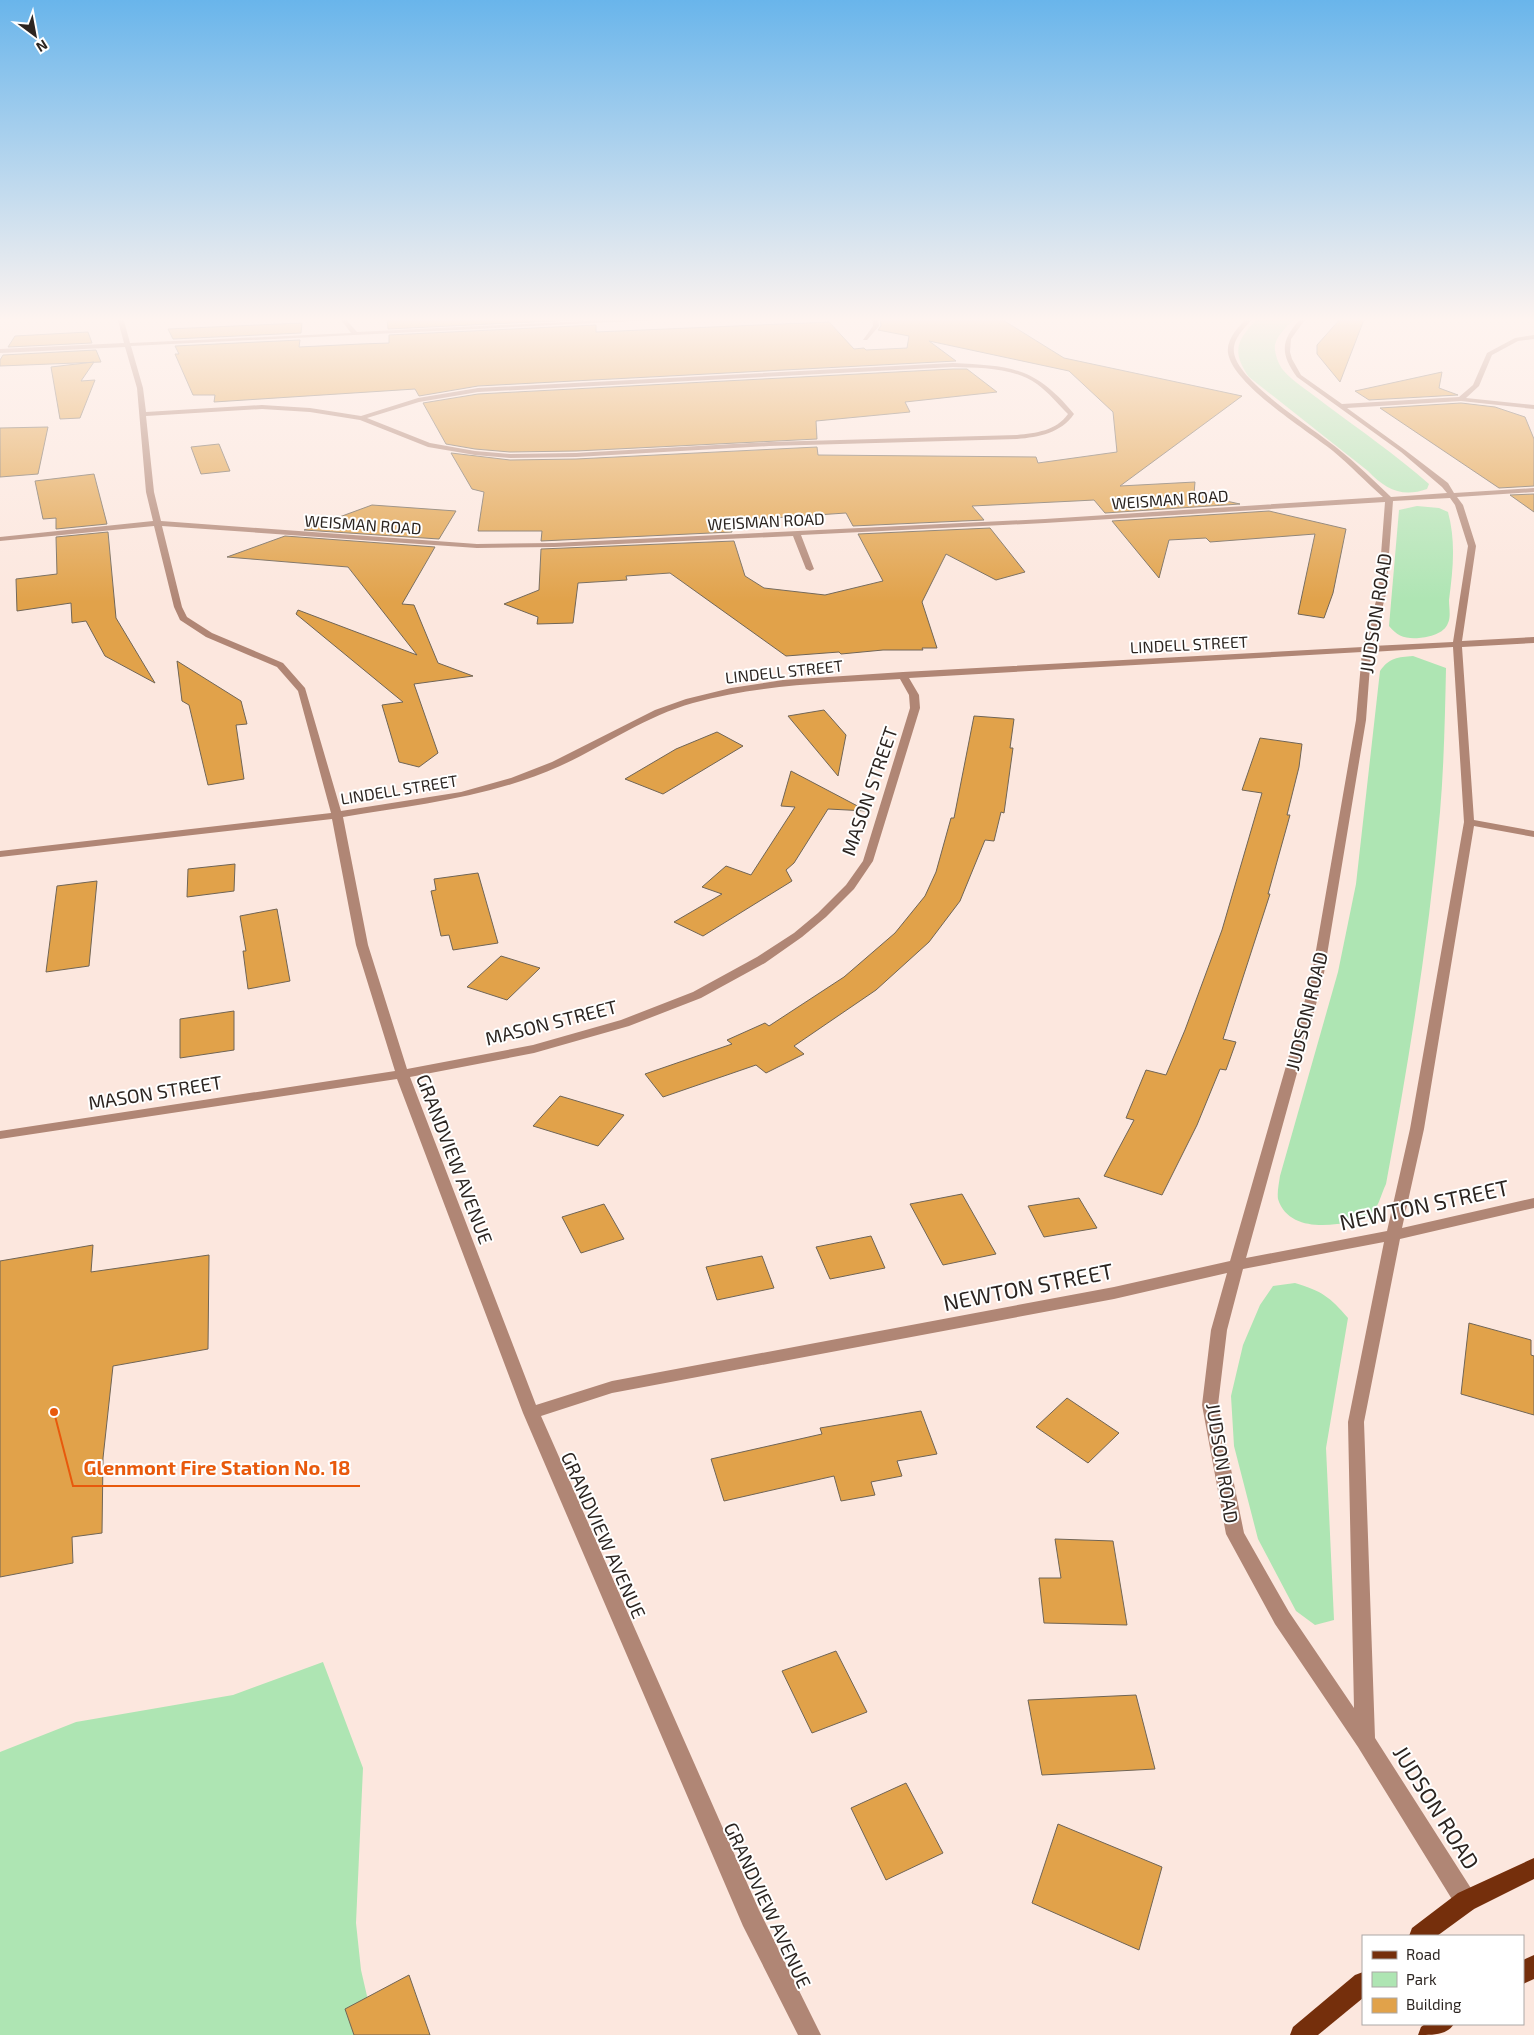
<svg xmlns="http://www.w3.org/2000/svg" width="1534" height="2035" font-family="'Exo 2',sans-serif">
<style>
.green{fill:#aee5b3}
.building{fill:#e1a24a;stroke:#706556}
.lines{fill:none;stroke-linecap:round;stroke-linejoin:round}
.minor{fill:#b08675;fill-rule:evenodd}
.major{fill:#752f0c;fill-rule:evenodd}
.labels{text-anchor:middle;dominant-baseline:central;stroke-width:4;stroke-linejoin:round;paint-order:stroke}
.far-street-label{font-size:16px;fill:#2c2521;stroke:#fff}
.street-label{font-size:19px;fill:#2c2521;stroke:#fff}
.near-street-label{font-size:22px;fill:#2c2521;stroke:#fff}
.leader{fill:none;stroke:#e8590c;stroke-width:2}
.callout-dot{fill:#e8590c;stroke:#fff;stroke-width:2}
.callout-label{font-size:20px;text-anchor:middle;font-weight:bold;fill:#e8590c;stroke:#fff;stroke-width:4;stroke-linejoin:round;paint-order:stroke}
</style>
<rect width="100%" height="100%" fill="#fce7de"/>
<g class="green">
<path d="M1259,317H1296C1289,325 1277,334 1275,345C1274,352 1278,364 1283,370C1294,383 1312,393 1325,404C1360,430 1396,455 1429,484L1427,489C1402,498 1385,489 1368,471L1249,377C1230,350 1238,339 1259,317Z"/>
<path d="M1417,506L1439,508L1448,512C1456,542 1453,569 1449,600C1449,607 1451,617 1448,623C1444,634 1429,637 1419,638C1405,639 1397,636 1389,626L1399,510Z"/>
<path d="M1413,656L1446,668C1445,716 1444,765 1440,812C1429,937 1409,1061 1386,1184C1381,1194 1378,1211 1367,1218C1359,1223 1346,1223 1337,1224C1315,1227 1286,1225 1278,1199C1277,1192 1279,1183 1280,1176L1338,972L1356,884L1380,671C1389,658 1398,657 1413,656Z"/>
<path d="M1295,1283C1322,1291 1330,1297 1348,1318L1326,1448L1334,1620L1315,1625L1296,1611L1258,1539L1234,1446L1231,1396L1243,1345L1260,1305L1273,1286Z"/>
<polygon points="323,1662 363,1768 356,1923 361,1970 376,2035 0,2035 0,1752 76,1722 233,1695"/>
</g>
<g class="building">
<polygon points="387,317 595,317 595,319 388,329"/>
<polygon points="880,317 998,317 1064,358 1242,396 1120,486 1195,482 1194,494 1240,504 1105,513 1094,500 1075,501 972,506 984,520 853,526 846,513 728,521 732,532 541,541 542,531 478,531 484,492 472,489 451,453 510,460 576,459 817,447 818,455 1036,457 1038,463 1117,452 1113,412 1069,371 929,341 956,361 478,386 419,396 415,389 214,402 215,395 193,395 175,354 179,354 175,346 300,340 299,347 361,344 389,343 389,335 596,325 596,332 829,322 854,349 864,348 866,350 907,348 909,336 878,330 881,326"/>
<polygon points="1342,317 1365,317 1340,382 1317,354 1317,345"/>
<polygon points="302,323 301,333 173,339 168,329"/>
<polygon points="88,332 92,343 8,347 15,336"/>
<polygon points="96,350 101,362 0,366 0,360 3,355"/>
<polygon points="94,362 81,381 95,380 80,418 60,419 51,367"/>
<polygon points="953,369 967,369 997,392 905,402 910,412 816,421 817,439 576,451 510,452 475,449 446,444 423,403 478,394"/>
<polygon points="1442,372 1439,388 1458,395 1369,400 1355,391"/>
<polygon points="1461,403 1495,407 1525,417 1534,439 1534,486 1499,488 1380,408"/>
<polygon points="48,427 38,474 0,477 0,428"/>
<polygon points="219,444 230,471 201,474 191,447"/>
<polygon points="94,474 107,524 56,529 56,518 43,519 35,481"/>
<polygon points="1534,494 1534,512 1510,495"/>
<polygon points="372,505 456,511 439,539 304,530"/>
<polygon points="1269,511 1346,529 1333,593 1324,618 1298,614 1315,534 1210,542 1206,538 1169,540 1159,578 1112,521"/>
<polygon points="990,528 1025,572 996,580 946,554 922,602 937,648 922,648 923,650 883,650 841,654 839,652 786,656 670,573 626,576 627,580 578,583 573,623 537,624 538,617 504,604 539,590 541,549 734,541 745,576 764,588 825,595 883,581 858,534"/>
<polygon points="108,532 116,618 155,683 105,656 86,621 72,623 71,603 17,611 16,579 57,574 56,537"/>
<polygon points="285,536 435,547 402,604 414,605 438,663 473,676 414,684 438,753 419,767 399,762 382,705 403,702 296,614 298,610 417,655 348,567 227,557"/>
<polygon points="177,661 241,701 247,724 236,725 244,779 208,785 189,705 182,701"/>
<polygon points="824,710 846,735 838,776 788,716"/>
<polygon points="974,716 1014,719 1010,748 1013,748 1004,813 1001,812 994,841 985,840 960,901 929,942 876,990 794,1046 804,1054 766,1073 756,1065 663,1097 645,1074 732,1044 727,1040 765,1023 769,1026 844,977 895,933 925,896 936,872 951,818 954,818"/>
<polygon points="717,732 743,746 663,794 625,779 676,749"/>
<polygon points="1260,738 1302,744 1299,767 1287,815 1290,815 1268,894 1270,894 1223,1039 1236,1042 1226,1070 1220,1069 1197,1125 1162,1195 1104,1176 1134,1120 1126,1118 1146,1070 1166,1075 1185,1030 1222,930 1262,793 1242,790"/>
<polygon points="791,771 867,811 828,809 794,863 786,870 792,881 703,936 674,922 722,894 702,887 726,866 751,875 795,807 781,806"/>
<polygon points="235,864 234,891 187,897 188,869"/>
<polygon points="478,873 498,943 453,950 449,935 441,936 431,891 436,890 434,879"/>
<polygon points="97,881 89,966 46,972 57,886"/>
<polygon points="277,909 290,981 248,989 243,951 246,951 240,916"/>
<polygon points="501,956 540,968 507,1000 467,987"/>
<polygon points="234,1011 234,1050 180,1058 180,1019"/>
<polygon points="560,1096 624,1115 598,1146 533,1126"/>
<polygon points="962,1194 996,1254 943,1265 910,1204"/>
<polygon points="1079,1198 1097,1228 1044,1237 1028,1206"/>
<polygon points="604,1204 624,1239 581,1253 562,1217"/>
<polygon points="871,1236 885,1268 830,1279 816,1247"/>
<polygon points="93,1245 91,1272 209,1255 208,1349 113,1366 103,1458 102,1533 72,1537 73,1563 0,1577 0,1261"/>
<polygon points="762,1256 774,1288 717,1300 706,1267"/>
<polygon points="1469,1323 1531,1340 1531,1355 1534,1356 1534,1415 1461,1394"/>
<polygon points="1067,1398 1119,1433 1088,1463 1036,1427"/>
<polygon points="921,1411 937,1454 897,1461 902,1476 871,1482 875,1495 841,1501 834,1476 724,1501 711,1459 822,1434 820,1428"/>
<polygon points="1055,1539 1113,1541 1127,1625 1044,1623 1039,1578 1061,1578"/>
<polygon points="836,1651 867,1712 812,1733 782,1671"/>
<polygon points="1136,1695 1155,1769 1042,1775 1028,1700"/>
<polygon points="906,1783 943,1853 886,1880 851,1808"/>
<polygon points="1058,1824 1162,1867 1139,1950 1032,1903"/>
<polygon points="409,1975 430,2035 354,2035 345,2009"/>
</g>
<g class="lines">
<g class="minor">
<path d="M117,317H123L130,343L351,333L339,317H344L357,332L668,317H715L131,346L143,388L146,412L262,405L310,408L361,416L418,398L478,388L953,363C1012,366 1035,367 1074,414C1061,433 1039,437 1017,439L769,446L576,457L510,458L475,455L428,447L360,420L310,412L262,409L146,416L154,492L161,521L477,544L554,543L1045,519L1383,497C1366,482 1350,465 1333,451C1307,430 1233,385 1228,353C1226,339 1239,326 1248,317H1254C1246,327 1232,338 1234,353C1239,383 1313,428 1337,448C1356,463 1373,480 1391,497L1447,493L1442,487L1401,452L1297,377C1279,352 1281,340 1302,317H1307L1291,339L1290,352L1292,359L1301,375L1342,404L1459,397L1473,385L1487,353L1515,338L1534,335V339L1518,341L1492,355L1479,386L1466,398L1534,405V409L1461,401L1347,408L1405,450L1448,483L1454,493L1534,488V492L1457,497L1463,505L1476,546L1462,641L1534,637V643L1462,647L1474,820L1534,831V837L1474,826L1424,1129L1402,1228L1534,1198V1208L1400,1239L1364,1422L1375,1738L1474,1893L1477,1901L1474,1909L1466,1912L1458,1909L1358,1747L1275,1624L1226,1534L1202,1405L1211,1330L1227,1273L1114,1299L612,1393L541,1416L759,1910L821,2035H798L743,1926L523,1413L397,1079L0,1139V1131L395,1071L356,945L332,819L0,857V851L331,813L298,691L277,667L206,637L180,620L174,607L154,526L0,541V537L153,521L146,492L137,388L125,347L0,353V349L124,343ZM953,367C980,368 1013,367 1037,384C1048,392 1058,404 1068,414C1056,431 1036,433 1017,435L769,442L576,453L510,454L475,451L430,443L367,418L419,402L478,392ZM1450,498L1455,505L1468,546L1453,642L1372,646L1386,594L1393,501ZM1385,502L1378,594L1363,647L903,672L783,680L731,688L686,699L655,710L552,762L511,778L461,792L341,811L305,688L283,663L212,633L187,617L182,607L162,526L477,548L554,547L793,536L806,569L810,571L814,569L801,535L1045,523ZM1453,647L1464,822L1410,1129L1387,1231L1246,1258L1323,979L1366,720L1371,652ZM1362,652L1356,720L1311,979L1230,1261L1114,1287L612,1381L536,1405L410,1077L534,1053L629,1026L701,998L765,963L802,937L826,917L854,889L873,861L920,708L919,695L909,678ZM900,679L909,695L910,708L863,861L846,885L818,913L794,933L757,957L693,992L621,1020L533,1045L407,1069L368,945L343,817C416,805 491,797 560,766C604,746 646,716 693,703C761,684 831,683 900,679ZM1384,1242L1348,1422L1354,1708L1289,1612L1244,1533L1218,1405L1227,1330L1243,1269Z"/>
<polygon points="872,317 878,317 879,326 867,340 863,340 873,326"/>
</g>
<g class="major">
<polygon points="1534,1858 1534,1879 1474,1909 1437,1936 1409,1936 1412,1928 1458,1893"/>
<polygon points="1534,1955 1534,1979 1523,1984 1523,1960"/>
<polygon points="1363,1972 1363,1998 1318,2035 1290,2035 1293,2027 1355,1975"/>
<path d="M1425,2024H1454C1447,2035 1433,2035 1418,2035L1421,2027Z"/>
</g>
</g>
<linearGradient id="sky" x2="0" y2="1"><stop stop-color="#69b5eb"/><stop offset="0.53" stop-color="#fef4f0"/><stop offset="1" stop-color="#fef4f0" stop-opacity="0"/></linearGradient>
<rect width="1534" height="602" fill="url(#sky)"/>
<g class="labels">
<g class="far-street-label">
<text transform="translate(1170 499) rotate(-4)">WEISMAN ROAD</text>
<text transform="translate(766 521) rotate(-3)">WEISMAN ROAD</text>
<text transform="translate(363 524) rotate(4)">WEISMAN ROAD</text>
<text transform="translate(1189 644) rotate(-3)">LINDELL STREET</text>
<text transform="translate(784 671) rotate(-6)">LINDELL STREET</text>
<text transform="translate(399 789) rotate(-9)">LINDELL STREET</text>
</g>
<g class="street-label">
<text transform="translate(1375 613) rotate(-81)">JUDSON ROAD</text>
<text transform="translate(869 791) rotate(-71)">MASON STREET</text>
<text transform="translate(1306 1011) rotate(-76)">JUDSON ROAD</text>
<text transform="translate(551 1022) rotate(-14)">MASON STREET</text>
<text transform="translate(155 1092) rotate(-9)">MASON STREET</text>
<text transform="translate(455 1159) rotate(69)">GRANDVIEW AVENUE</text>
<text transform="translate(1223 1463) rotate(81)">JUDSON ROAD</text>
<text transform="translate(604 1535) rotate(66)">GRANDVIEW AVENUE</text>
<text transform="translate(768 1905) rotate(65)">GRANDVIEW AVENUE</text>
</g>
<g class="near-street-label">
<text transform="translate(1424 1204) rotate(-12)">NEWTON STREET</text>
<text transform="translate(1028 1286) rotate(-11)">NEWTON STREET</text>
<text transform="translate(1437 1807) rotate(58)">JUDSON ROAD</text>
</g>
</g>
<path class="leader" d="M54 1412L73 1486H360"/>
<circle class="callout-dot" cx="54" cy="1412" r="5"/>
<g class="callout-label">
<text x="217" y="1475">Glenmont Fire Station No. 18</text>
</g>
<rect x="1362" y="1935" width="162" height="90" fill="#ffffff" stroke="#aba8a6"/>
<rect x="1372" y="1951" width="25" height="8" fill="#752f0c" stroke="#aba8a6"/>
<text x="1406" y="1960" font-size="15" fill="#2c2521">Road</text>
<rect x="1372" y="1972" width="25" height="15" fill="#aee5b3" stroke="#aba8a6"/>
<text x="1406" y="1985" font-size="15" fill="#2c2521">Park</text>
<rect x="1372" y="1998" width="25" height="15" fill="#e1a24a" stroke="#aba8a6"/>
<text x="1406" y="2010" font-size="15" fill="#2c2521">Building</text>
<g transform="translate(35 35) rotate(148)" stroke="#ffffff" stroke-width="4" paint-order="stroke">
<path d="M0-4L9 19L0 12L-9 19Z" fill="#2c2521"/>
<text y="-8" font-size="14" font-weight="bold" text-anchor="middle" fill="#2c2521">N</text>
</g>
</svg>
